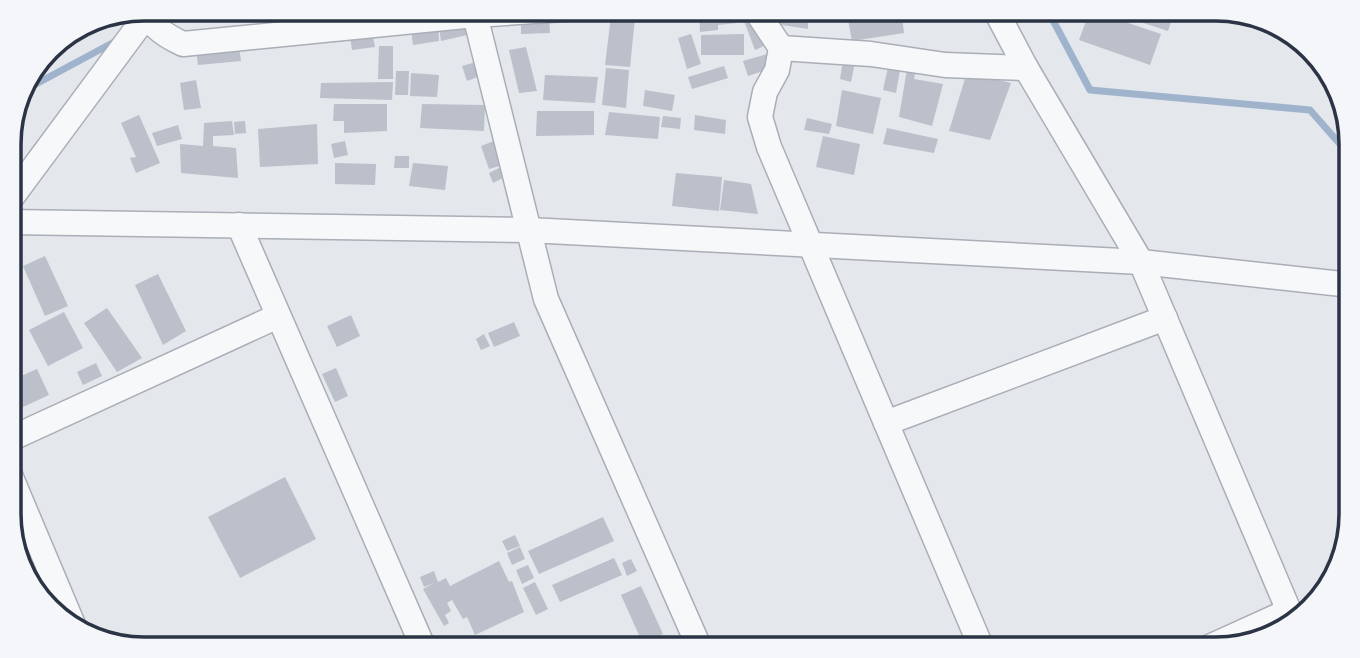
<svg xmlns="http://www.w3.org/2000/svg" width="1360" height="658" font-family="Montserrat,sans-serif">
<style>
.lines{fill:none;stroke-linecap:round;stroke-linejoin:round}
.stream{stroke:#9fb4cc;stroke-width:7}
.building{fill:#bbc0ca}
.street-casing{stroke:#a9aeb7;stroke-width:27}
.street{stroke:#f7f8fa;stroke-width:24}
.rim{fill:none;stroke:#2b3445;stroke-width:3.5}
</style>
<rect width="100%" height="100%" fill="#e4e7ec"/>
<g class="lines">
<g class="stream">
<polyline points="1047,9 1090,90 1310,110 1346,151 1350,152"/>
<polyline points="21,92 118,40"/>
</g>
</g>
<g class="building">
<polygon points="270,9 317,9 317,10 271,17"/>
<polygon points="699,9 737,9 737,23 718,25 718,30 700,32"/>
<polygon points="770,9 808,13 808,29 769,23"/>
<polygon points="846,9 901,9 904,33 852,41"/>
<polygon points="1101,9 1175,9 1168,31"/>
<polygon points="1090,10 1161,34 1150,65 1079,40"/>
<polygon points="549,13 550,33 521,34 521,14"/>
<polygon points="754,14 766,45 755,50 743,18"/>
<polygon points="611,16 635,18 630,67 605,65"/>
<polygon points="465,22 467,35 441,41 439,27"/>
<polygon points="438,25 439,41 413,45 411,30"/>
<polygon points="691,34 701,64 687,69 678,38"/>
<polygon points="744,34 744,55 701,55 701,35"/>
<polygon points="373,36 375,47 352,50 350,37"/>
<polygon points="379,46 393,46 393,79 378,79"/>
<polygon points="239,47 241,61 198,65 196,49"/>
<polygon points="526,47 537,91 519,93 509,50"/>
<polygon points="771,53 776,67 748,76 743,61"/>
<polygon points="843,60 855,62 851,82 840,79"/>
<polygon points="476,62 480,76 467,81 462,66"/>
<polygon points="724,66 728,78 692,89 688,77"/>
<polygon points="888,67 900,70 896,93 883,90"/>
<polygon points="606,68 629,70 626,108 602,105"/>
<polygon points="907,69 916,70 914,79 943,84 932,126 899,117"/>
<polygon points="396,71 409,71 408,95 395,95"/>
<polygon points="967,72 1011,83 990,140 949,131"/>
<polygon points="411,73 439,75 437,97 410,96"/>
<polygon points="545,75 598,77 595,103 543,100"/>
<polygon points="196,80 201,108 184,110 180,83"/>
<polygon points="393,82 392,100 320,98 321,83"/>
<polygon points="645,90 675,95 672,111 643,106"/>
<polygon points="842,90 881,98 873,134 836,126"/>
<polygon points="334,104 387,104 387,131 344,133 344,121 333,121"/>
<polygon points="422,104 485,105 484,131 420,128"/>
<polygon points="537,111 594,111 594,135 536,136"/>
<polygon points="609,112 660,117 658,139 605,135"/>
<polygon points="139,115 160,163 136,173 130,158 136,157 121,123"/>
<polygon points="695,115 726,120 725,134 694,130"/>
<polygon points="663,116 681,118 680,129 661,127"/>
<polygon points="807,118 832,124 829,134 804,130"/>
<polygon points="232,121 234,135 213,136 213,146 236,148 238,178 181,173 180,144 203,146 204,123"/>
<polygon points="245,121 246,133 235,134 234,122"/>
<polygon points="317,124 318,164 260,167 258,129"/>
<polygon points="178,125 182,139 157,146 152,133"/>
<polygon points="887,128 938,139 934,153 883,144"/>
<polygon points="823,136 860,144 854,175 816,167"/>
<polygon points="345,141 348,155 334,158 331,144"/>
<polygon points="494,141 503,165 489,169 481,146"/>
<polygon points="395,156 409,156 409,168 394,168"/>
<polygon points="335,163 376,164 375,185 335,184"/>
<polygon points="413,163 448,166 445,190 409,186"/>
<polygon points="501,167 505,177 493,183 489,173"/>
<polygon points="676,173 722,177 719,211 672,206"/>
<polygon points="724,180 751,184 758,214 720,210"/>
<polygon points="45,256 68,306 45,316 23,266"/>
<polygon points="158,274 186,331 163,345 135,285"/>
<polygon points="107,308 142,358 117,372 84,323"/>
<polygon points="64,312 83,348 48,366 29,330"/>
<polygon points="351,315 360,336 337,347 327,326"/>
<polygon points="514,322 520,336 494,347 488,333"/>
<polygon points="484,334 490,346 481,350 476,339"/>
<polygon points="96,363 102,376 83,385 77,372"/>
<polygon points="336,368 348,396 335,402 322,374"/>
<polygon points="37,369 49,395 10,413 10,381"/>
<polygon points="285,477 316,539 240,578 208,517"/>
<polygon points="603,517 614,541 539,574 528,551"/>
<polygon points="515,535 520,546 507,551 502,541"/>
<polygon points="520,547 525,559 512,565 507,553"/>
<polygon points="614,558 622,575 560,602 552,585"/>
<polygon points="631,559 637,571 627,576 622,563"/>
<polygon points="499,561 509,582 512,581 524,612 475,635 467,617 463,619 452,600 447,603 451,611 445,615 449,623 444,626 423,589 434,583 424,587 420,577 434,571 438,582 446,578 450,586"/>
<polygon points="528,565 534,578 522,584 516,570"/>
<polygon points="535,582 548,609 536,615 523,588"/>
<polygon points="641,586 663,634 643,644 621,595"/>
</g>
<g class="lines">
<defs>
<g id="street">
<path d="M144,9C149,26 168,37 183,44L475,15L564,9"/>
<polyline points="755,9 781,48 777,70 765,92 760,117 769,147 982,649"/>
<polyline points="997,9 998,15 1026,68 1141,262 1294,623"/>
<polyline points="475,15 546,299 700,649"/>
<polyline points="781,48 871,54 945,65 1026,68"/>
<polyline points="9,201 146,16"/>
<polyline points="9,222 529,230 1141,262 1351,285"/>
<polyline points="239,225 424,649"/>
<polyline points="886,423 1165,318"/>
<polyline points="10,439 278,316"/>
<polyline points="10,475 74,627"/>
<polyline points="1205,649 1289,611"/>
</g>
</defs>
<use href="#street" class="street-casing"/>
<use href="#street" class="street"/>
</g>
<path d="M0 0H1360V658H0ZM144 21H1216A123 123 0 0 1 1339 144V514A123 123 0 0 1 1216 637H144A123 123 0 0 1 21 514V144A123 123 0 0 1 144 21Z" fill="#f4f6f9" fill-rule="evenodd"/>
<path class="rim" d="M144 21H1216A123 123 0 0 1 1339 144V514A123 123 0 0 1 1216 637H144A123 123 0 0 1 21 514V144A123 123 0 0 1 144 21Z"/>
</svg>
